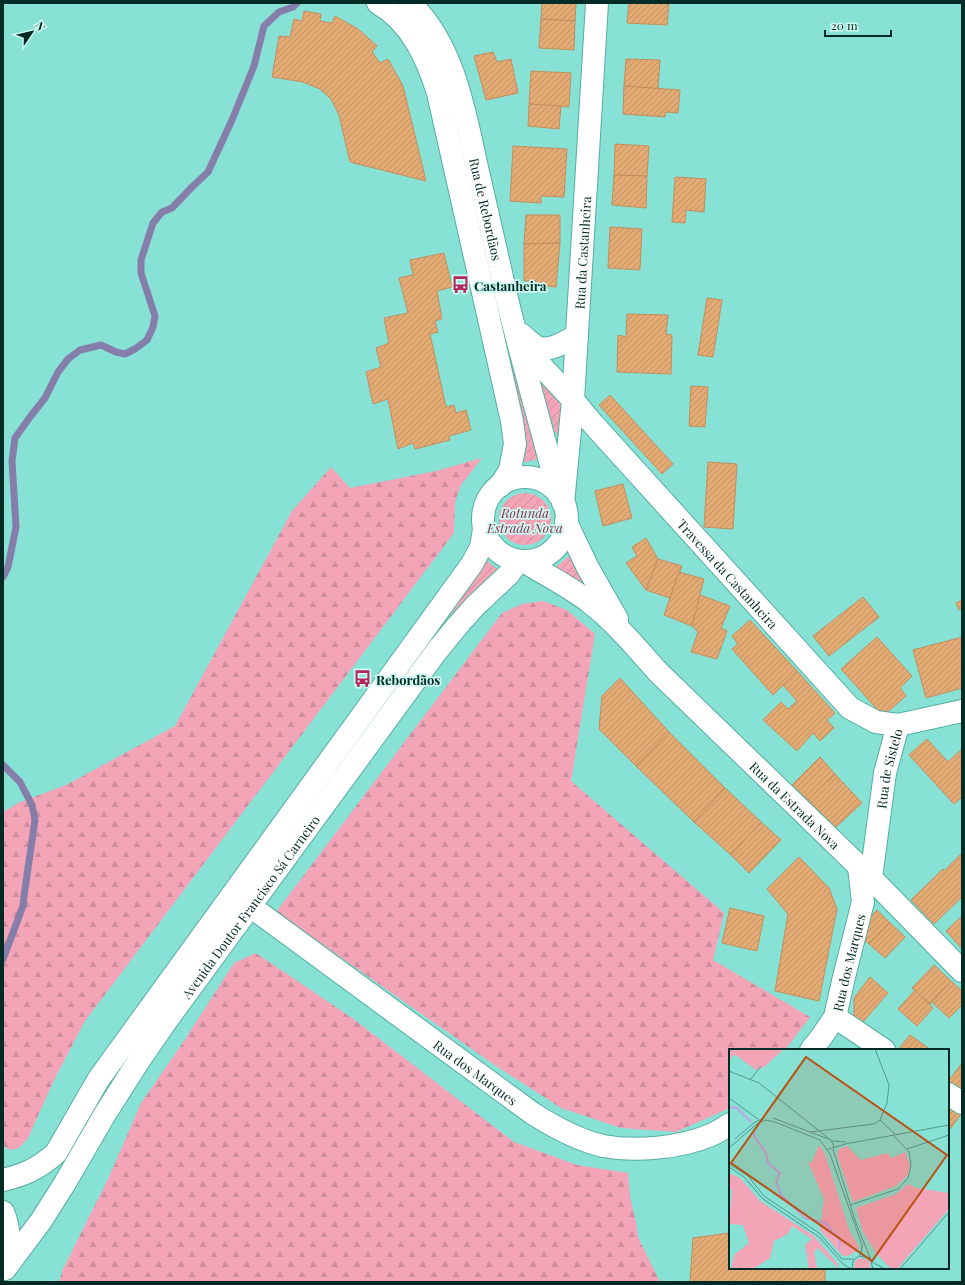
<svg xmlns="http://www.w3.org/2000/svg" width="965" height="1285" font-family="'Playfair Display',serif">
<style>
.forest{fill:url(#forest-firs)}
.garden{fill:url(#garden-furrows)}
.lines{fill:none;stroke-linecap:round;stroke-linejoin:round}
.stream{stroke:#867eaa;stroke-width:7}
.building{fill:url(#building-hatch);stroke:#c18f5f}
.minor-casing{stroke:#54aea2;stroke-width:24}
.major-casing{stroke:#54aea2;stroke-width:24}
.minor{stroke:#fff;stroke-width:22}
.major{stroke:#fff;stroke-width:22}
.labels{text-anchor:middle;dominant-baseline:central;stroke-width:3.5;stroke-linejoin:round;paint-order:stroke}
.street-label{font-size:13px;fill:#022b26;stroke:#cef9f1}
.poi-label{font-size:13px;font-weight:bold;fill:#022b26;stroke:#cef9f1;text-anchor:start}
.park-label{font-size:13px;font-style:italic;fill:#892d4b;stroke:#cef9f1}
.inset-river{fill:none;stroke:#bea2e3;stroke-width:2}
.inset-road{fill:none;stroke:#52988e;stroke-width:1}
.view{fill:#ba5011;fill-opacity:0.15;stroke:#ba5011;stroke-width:2}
.inset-edge{fill:none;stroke:#022b26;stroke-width:2}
</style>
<defs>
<pattern id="forest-firs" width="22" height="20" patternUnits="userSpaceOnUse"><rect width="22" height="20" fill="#f3a5b7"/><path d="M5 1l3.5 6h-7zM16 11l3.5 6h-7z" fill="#cf8e9d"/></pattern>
<pattern id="garden-furrows" width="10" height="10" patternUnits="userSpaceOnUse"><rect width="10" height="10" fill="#f3a5b7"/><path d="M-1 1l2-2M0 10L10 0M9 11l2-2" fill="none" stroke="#cf8e9d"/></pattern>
<pattern id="building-hatch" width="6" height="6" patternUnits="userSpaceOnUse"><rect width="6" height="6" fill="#e3aa74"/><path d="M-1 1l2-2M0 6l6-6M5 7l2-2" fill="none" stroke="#c19264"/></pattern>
</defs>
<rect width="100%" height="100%" fill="#87e1d4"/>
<g class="forest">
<polygon points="482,458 461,485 455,502 454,533 85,1021 54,1080 28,1138 19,1148 10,1150 3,1146 3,812 18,803 66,785 175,726 292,511 331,467 350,488 436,471"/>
<polygon points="543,601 567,610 595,634 571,781 724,913 713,960 810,1017 785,1050 730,1050 730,1108 676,1132 621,1128 561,1108 496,1066 276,912 502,613 522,604"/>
<polygon points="256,953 352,1018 514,1142 577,1165 628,1173 630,1197 636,1222 638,1237 660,1282 59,1282 63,1269 109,1177 141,1103 182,1044 234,963"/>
</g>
<g class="garden">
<polygon points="502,319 538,459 521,463 499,320"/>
<polygon points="541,380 561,394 559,431 558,434 555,432 540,383"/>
<circle cx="525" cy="519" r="26"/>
<polygon points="571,554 590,589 551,570 561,563"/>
<polygon points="485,559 499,571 445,624"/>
</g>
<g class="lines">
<g class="stream">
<polyline points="3,577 8,567 16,527 12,461 15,438 30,417 45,398 58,372 68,359 80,350 101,345 116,352 125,354 135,349 147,340 153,327 155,316 141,273 141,260 153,223 162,212 172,208 192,187 208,172 232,120 254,66 264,26 279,12 293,7 297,3"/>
<polyline points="3,765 20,782 32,805 35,820 25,889 23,906 3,959"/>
</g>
</g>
<g class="building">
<polygon points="542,3 576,3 575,21 541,19"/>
<polygon points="629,3 669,3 667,25 627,23"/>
<polygon points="304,11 321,14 320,21 332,23 335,16 358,29 377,46 372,52 380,63 388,59 403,86 426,181 350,162 339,115 331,99 320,89 303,82 272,77 279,36 290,37 294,19 302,21"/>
<polygon points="541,19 575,21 574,50 539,48"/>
<polygon points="493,52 497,62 511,59 518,93 486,100 474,56"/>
<polygon points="626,59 660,60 658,89 624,86"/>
<polygon points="531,71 571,73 569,107 529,104"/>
<polygon points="624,86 680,90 678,113 666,112 665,117 623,114"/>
<polygon points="529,104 561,106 559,129 528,126"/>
<polygon points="615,144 649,146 647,176 614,175"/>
<polygon points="513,146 567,149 564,197 541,196 541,203 510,201"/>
<polygon points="614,175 647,176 646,208 612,205"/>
<polygon points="675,177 706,179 704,212 686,210 685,223 672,222"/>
<polygon points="526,215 560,215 560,243 524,244"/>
<polygon points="610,227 642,229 640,270 608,268"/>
<polygon points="560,243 556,287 537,285 536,281 524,281 524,244"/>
<polygon points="444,253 452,287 437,291 442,319 435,321 438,332 430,334 446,407 454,405 456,413 466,410 471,430 449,436 450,440 415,449 413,443 398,449 388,399 373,404 366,372 381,367 376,348 389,343 384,318 408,313 399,278 413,275 410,260"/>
<polygon points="707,298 722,300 713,357 698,355"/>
<polygon points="627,314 668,315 666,334 672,335 671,374 617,372 618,335 626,337"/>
<polygon points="691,386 708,387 705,427 689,426"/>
<polygon points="610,395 673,464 662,474 599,405"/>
<polygon points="708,462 737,464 733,529 704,527"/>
<polygon points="623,484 632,518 603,526 595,491"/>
<polygon points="646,538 658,559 646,590 626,563 637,556 632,547"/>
<polygon points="658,559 682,566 670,598 646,590"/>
<polygon points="679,572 704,579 692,626 664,615"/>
<polygon points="700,595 730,606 721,628 727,631 717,659 691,652 698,632 692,626"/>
<polygon points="863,597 879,617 829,656 813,636"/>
<polygon points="962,600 962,608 959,610 956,603"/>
<polygon points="750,620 797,671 773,695 732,649 738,644 732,636"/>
<polygon points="877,637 912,676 900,688 906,696 883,716 841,669"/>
<polygon points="962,637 962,688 926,698 913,650"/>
<polygon points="797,671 835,713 827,720 834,728 820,741 813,733 797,751 763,720 781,702 788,709 797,701 783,685"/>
<polygon points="620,678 669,732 636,766 599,729 602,696"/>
<polygon points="669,732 725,788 694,822 636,766"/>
<polygon points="927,739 948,762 962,749 962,797 954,804 909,755"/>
<polygon points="820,757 835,774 808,800 792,785"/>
<polygon points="835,774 862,803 835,828 808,800"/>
<polygon points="725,788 761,822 731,855 694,822"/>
<polygon points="761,822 781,840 749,873 731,855"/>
<polygon points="962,853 962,897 934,924 911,900 943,869 944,871"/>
<polygon points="799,857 829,888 837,909 819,1001 775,991 788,914 767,889"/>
<polygon points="730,908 764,916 757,951 722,943"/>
<polygon points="877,910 890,923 869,944 861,937 864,924"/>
<polygon points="962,916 962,949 946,931"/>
<polygon points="890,923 905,937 885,958 869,944"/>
<polygon points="934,965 951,981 930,1004 912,988"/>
<polygon points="870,977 888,993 862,1023 854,1015 854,998"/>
<polygon points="951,981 962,991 962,1005 949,1018 932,1002"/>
<polygon points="915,990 933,1008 917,1026 898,1009"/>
<polygon points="910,1035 931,1050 898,1050"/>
<polygon points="962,1063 962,1098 948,1087 948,1082"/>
<polygon points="948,1105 961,1114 948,1132"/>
<polygon points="729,1233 730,1268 825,1268 825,1282 690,1282 693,1238"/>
</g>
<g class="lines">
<defs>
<g id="minor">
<path d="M521,334C526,338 531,344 537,347C550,353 565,341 577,336"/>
<path id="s1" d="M519,342L573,400L593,424L850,708L876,722L898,725L962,711"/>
<path id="s2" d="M563,503L573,400L597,3"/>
<polyline points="566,522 588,568 617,619"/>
<path id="s3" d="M525,562C546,575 568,586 588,601C614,621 636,647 657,671L871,878L962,971"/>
<path id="s4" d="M871,878L885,773L898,725"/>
<path id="s5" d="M250,906L532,1113C554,1127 577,1140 603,1146C636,1152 680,1148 711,1135C718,1132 724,1128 730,1124"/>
<polyline points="835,1017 884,1050"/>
<path id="s6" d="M811,1050L820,1039L835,1017L844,977L863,902L859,867"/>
<polyline points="948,1094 962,1103"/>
</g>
<g id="major">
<path d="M378,3C411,22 427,58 438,93L512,421L515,444L510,470L500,486"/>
<path id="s7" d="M410,3C455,46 465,114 478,172C488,214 497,256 507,299C523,364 542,430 559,495"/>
<circle cx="525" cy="519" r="42"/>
<path d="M3,1180C25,1175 39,1168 56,1153L98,1080L116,1055L472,564L481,547L484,529"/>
<path d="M3,1212C11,1230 10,1248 5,1267"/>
<path id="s8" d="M5,1269L41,1221L65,1183L105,1114L138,1062L167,1020L436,652L458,625L475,606L509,574L518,561"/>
</g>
</defs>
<use href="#minor" class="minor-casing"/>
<use href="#major" class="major-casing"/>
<use href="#minor" class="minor"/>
<use href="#major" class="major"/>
</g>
<defs>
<symbol id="bus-bare" viewBox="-9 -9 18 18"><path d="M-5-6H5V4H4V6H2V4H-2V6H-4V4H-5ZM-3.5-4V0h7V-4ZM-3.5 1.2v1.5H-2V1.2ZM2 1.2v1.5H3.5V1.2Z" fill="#b3255b" stroke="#cef9f1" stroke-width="2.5" paint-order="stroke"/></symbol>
</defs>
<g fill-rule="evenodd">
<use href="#bus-bare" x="448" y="272" width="25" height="25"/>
<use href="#bus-bare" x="350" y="666" width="25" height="25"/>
</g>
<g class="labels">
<g class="street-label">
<text stroke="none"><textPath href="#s7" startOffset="223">Rua de Rebordãos</textPath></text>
<text stroke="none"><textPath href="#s2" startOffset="251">Rua da Castanheira</textPath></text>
<text stroke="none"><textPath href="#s1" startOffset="312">Travessa da Castanheira</textPath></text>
<text stroke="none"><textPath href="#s4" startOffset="111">Rua de Sistelo</textPath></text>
<text stroke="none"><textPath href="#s3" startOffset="365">Rua da Estrada Nova</textPath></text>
<text stroke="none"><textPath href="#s8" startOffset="438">Avenida Doutor Francisco Sá Carneiro</textPath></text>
<text stroke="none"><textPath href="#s6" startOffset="97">Rua dos Marques</textPath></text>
<text stroke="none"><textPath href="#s5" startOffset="280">Rua dos Marques</textPath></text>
</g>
<g class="poi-label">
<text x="474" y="285">Castanheira</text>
<text x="376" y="679">Rebordãos</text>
</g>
<g class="park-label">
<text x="525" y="512">Rotunda<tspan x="525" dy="15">Estrada Nova</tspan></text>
</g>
</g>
<g transform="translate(729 1049)">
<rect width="220" height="220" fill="#87e1d4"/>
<path d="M83,190L82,197L79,200L82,220H80L76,196Z" fill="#f3a5b7"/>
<path d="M0,0H55L35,18L27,21L8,7L4,6L0,12ZM90,96L96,105L121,183L130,198L129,201L119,207H114L91,181L95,150L79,113H83ZM118,97L132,111L158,104L163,109L176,103L181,116L179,126L167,137L124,153L108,106L110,100ZM0,124L11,129L31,152L85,187L108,214L110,220L89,199L85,203L88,220H82L79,200L82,197L83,190L63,177L59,185L45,192L41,209L24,220H2L5,206L20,194L14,176L0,175L3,141L0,140ZM179,135L187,139L220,144V160L168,220H162L147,204L134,183L127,159L167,145Z" fill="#f3a5b7"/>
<path d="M130,209L140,211L141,220H125L126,212Z" fill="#f3a5b7"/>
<path class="inset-river" d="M0,58L8,59L22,73M25,81V87L37,104L39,114L51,124L47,132L52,146L76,169L96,174L111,191L110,200"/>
<path class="inset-road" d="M146,0L160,36L158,54L151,71M0,22L30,34L99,89M22,30L32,17M0,49L29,70M44,69L102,91L105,98L98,101M151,71L166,85M81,83L145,75L151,71M6,90L26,73L35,69M103,92L117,93M0,99L28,75L36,71L46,73L91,91L101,105L133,196L132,205L124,212L123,220M104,99L116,95L220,76M104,100L127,174L142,211M178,100L220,86M0,115L19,127L35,147L90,184L113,210H125M0,118L15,128L34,150L90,188L114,215L122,220M121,156L169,140L179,129L182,116L180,103L164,86M130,207L141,209L144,220M143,213L156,220M171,220L220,163"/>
<path class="view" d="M77,8L218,106L143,212L2,114Z"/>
<rect width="220" height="220" class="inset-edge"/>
</g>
<rect width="965" height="1285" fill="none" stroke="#022b26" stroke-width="8"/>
<g transform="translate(32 32) rotate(55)" stroke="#cef9f1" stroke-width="3" paint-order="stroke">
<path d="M0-3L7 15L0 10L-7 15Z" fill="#022b26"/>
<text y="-6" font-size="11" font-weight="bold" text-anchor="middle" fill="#022b26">N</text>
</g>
<path d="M825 30v6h66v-6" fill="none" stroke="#022b26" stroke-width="2"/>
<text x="831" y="30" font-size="12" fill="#022b26" stroke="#cef9f1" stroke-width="3" paint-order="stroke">20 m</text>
</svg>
